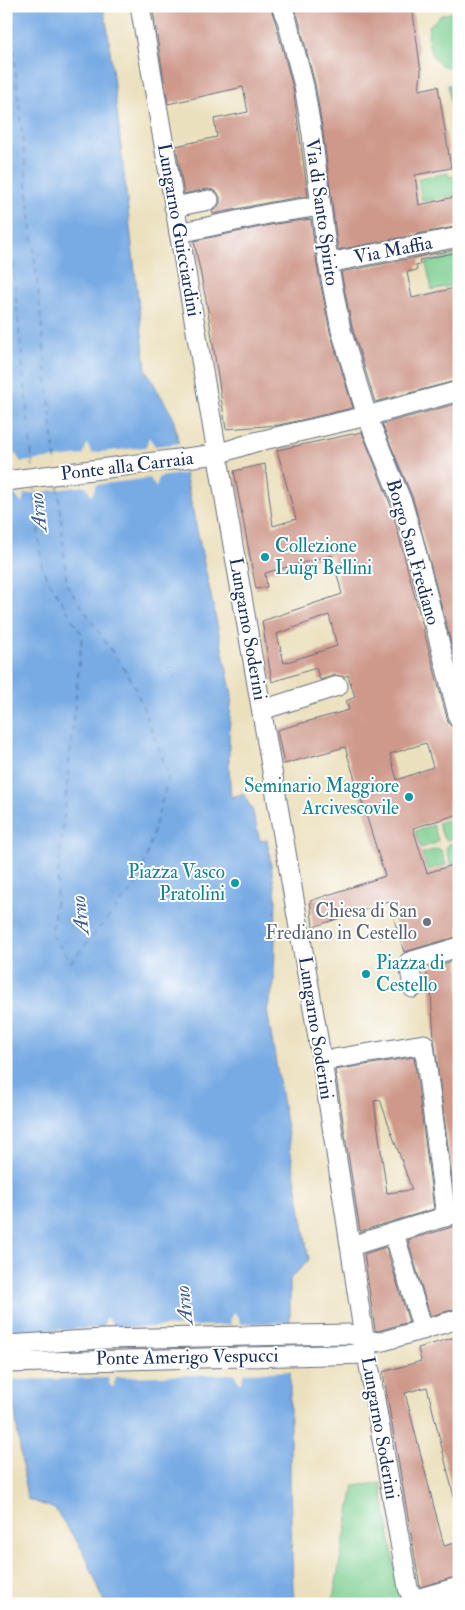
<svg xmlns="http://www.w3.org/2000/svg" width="465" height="1610" font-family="'IM FELL Double Pica',serif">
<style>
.green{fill:#7dcf90;stroke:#4c7f77}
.water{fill:#78abe4;stroke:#4a6da1}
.pier{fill:#ebe0bd}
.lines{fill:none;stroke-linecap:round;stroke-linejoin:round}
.ferry{stroke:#3c5a8d;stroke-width:1;stroke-dasharray:6 5;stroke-linecap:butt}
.building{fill:#ce988a;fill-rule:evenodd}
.minor-casing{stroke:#646d7f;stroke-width:21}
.minor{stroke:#fff;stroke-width:19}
.culture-dot{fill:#0f9aa8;stroke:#fff;stroke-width:2}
.worship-dot{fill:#6b7280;stroke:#fff;stroke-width:2}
.labels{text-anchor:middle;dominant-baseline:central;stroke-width:4;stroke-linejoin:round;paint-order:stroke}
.street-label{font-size:19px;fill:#1b2f5e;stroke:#fff}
.culture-label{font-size:19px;fill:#0d838f;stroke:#fff;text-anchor:start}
.worship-label{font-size:19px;fill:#5b616d;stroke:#fff;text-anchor:end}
.water-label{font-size:20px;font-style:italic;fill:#3c5a8d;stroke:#fff}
</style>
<rect width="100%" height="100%" fill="#fff"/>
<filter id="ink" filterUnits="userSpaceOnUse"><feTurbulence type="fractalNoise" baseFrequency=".02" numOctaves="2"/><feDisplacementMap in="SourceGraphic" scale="10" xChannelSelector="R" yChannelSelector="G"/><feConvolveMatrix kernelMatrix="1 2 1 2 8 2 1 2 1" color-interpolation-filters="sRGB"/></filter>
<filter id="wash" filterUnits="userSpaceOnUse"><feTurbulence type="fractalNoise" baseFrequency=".0096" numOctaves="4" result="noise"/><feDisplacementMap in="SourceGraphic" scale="20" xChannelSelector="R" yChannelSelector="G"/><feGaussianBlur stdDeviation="1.12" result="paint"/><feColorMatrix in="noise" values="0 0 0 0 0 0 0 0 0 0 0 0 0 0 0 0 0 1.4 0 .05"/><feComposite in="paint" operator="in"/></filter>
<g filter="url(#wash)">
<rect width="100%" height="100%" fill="#ebe0bd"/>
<g class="green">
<path d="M459,11V69C432,69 426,49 429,26L441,15Z"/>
<polygon points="459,83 459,156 448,85"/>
<polygon points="448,173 449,177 459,175 459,195 422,201 418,178"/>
<polygon points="459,255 459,284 432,290 426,263"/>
<polygon points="458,817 459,837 447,840 443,837 438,823"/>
<polygon points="433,825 438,840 436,843 421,848 415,831"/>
<polygon points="459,841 459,861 451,864 446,849 449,844"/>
<polygon points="438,849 441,850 446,865 428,870 422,853"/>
<polygon points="381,1483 401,1604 332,1604 354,1486"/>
</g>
<path class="water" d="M6,6H103L108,32L146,370L173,417L232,695C228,729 228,762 231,797L243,794L252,809L260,841L267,840L276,897L274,984L267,1010L309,1260L290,1279V1486L293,1589L295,1604H105L85,1554L55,1509L27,1499L11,1384L6,1361V1249L11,1240L6,1235Z"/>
<g class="pier">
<polygon points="149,437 155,446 181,443 188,473 159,477 156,488 150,478 96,485 92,496 86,486 24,494 22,504 15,495 6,496 6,464 11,463 15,453 21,462 83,455 87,444 92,453 146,447"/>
<polygon points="234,1312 239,1318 240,1324 293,1322 293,1371 244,1373 241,1384 236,1378 235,1374 116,1377 113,1388 109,1383 108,1378 8,1380 6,1373 6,1332 103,1328 106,1317 112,1323 113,1328 230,1325 231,1318"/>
</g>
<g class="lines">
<g class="ferry">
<polyline points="9,6 56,466"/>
<polyline points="6,198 33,469"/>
<polyline points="34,485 42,569 82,635 52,935 71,962 140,880 169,776 134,684 67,585 58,485"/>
</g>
</g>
<g id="blocks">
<g class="building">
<polygon points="152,6 270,6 276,24 293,88 308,196 271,202 213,214 212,211 217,208 220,203 220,197 217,192 213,190 207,189 184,194 176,146 217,137 214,119 248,112 243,87 168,104"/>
<polygon points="293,6 412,6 421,72 419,90 438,86 451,168 415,175 419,205 459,196 459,226 338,250 323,133 315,84 298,17"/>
<polygon points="311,219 317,265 330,332 353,408 279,425 226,429 207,305 194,241 275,224"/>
<polygon points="459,249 459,252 419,260 420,265 416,266 417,270 407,272 412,298 459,287 459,380 375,402 352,327 341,272"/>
<polygon points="459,403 459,673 413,499 382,424"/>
<path d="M362,432L391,506L448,722L451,726L455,729L459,743V814L413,828L427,873L459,863V936L404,952L389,902L313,927L310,901L385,876L345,747L284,764L277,730L349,710L346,701L355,697L348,675L344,677L335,675L320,680L316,668L272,682L262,621L342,594L332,555L265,573L267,587L256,589L234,471L265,464L273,526L296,519L277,450ZM329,615L337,646L284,663L277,634ZM426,743L433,767L397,780L390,754Z"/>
<polygon points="459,959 459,1200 455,1202 434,1039 431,993 426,969"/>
<path d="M414,1057L434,1209L360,1231L335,1070ZM380,1100L412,1190L387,1193L374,1101Z"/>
<polygon points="459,1225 459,1308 430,1316 408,1240"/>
<polygon points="386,1247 409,1322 378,1331 375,1330 364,1254"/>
<polygon points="459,1336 459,1497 454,1497 427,1387 405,1393 444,1546 459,1542 459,1576 420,1587 383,1372 421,1361 418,1348"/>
</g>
</g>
</g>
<g filter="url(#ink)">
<use href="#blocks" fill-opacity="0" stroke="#646d7f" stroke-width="1"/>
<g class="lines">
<defs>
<g id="minor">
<polyline points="140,6 322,1061 364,1337 408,1588 410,1593 417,1599"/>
<polyline points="281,6 287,20 304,86 312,134 328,263 341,330 367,416 402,502 413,539 459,719"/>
<polyline points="174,207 209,200"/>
<polyline points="179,233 273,213 320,206"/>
<polyline points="328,263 459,237"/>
<polyline points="6,481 217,454 255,442 367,416 459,391"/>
<polyline points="262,710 338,686"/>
<polyline points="413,988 409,962 459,947"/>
<polyline points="322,1061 424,1044 446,1217"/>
<polyline points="394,1233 423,1330"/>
<polyline points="351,1246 457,1213"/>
<path d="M6,1345L103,1339L349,1334C360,1336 370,1342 380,1342L459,1319"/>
<polyline points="6,1363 367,1354"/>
<polyline points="417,1599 459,1587"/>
</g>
</defs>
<use href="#minor" class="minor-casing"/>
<use href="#minor" class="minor"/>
</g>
</g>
<g class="culture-dot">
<circle cx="265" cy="557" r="5"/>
<circle cx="409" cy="797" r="5"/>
<circle cx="235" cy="883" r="5"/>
<circle cx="366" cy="974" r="5"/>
</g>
<circle class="worship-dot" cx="427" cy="922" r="5"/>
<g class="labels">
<g class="street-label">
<text transform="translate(322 212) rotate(82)">Via di Santo Spirito</text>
<text transform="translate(179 230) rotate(80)">Lungarno Guicciardini</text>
<text transform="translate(393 250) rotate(-11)">Via Maffia</text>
<text transform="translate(127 466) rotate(-7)">Ponte alla Carraia</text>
<text transform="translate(413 552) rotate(74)">Borgo San Frediano</text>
<text transform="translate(248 629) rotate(80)">Lungarno Soderini</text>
<text transform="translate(316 1028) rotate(81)">Lungarno Soderini</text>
<text transform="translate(187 1357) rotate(-1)">Ponte Amerigo Vespucci</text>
<text transform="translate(380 1428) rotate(80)">Lungarno Soderini</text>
</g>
<g class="culture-label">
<text x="275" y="546">Collezione<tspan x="275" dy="22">Luigi Bellini</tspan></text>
<text x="399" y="786" text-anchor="end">Seminario Maggiore<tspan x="399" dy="22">Arcivescovile</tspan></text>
<text x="225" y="872" text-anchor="end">Piazza Vasco<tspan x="225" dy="22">Pratolini</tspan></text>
<text x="376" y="963">Piazza di<tspan x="376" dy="22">Cestello</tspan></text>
</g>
<g class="worship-label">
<text x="417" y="911">Chiesa di San<tspan x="417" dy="22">Frediano in Cestello</tspan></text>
</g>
<g class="water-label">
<text transform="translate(38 512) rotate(-96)">Arno</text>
<text transform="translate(80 915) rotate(-96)">Arno</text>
<text transform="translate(184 1305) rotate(-96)">Arno</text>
</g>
</g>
<rect width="465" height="1610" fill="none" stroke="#fff" stroke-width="25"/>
</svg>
